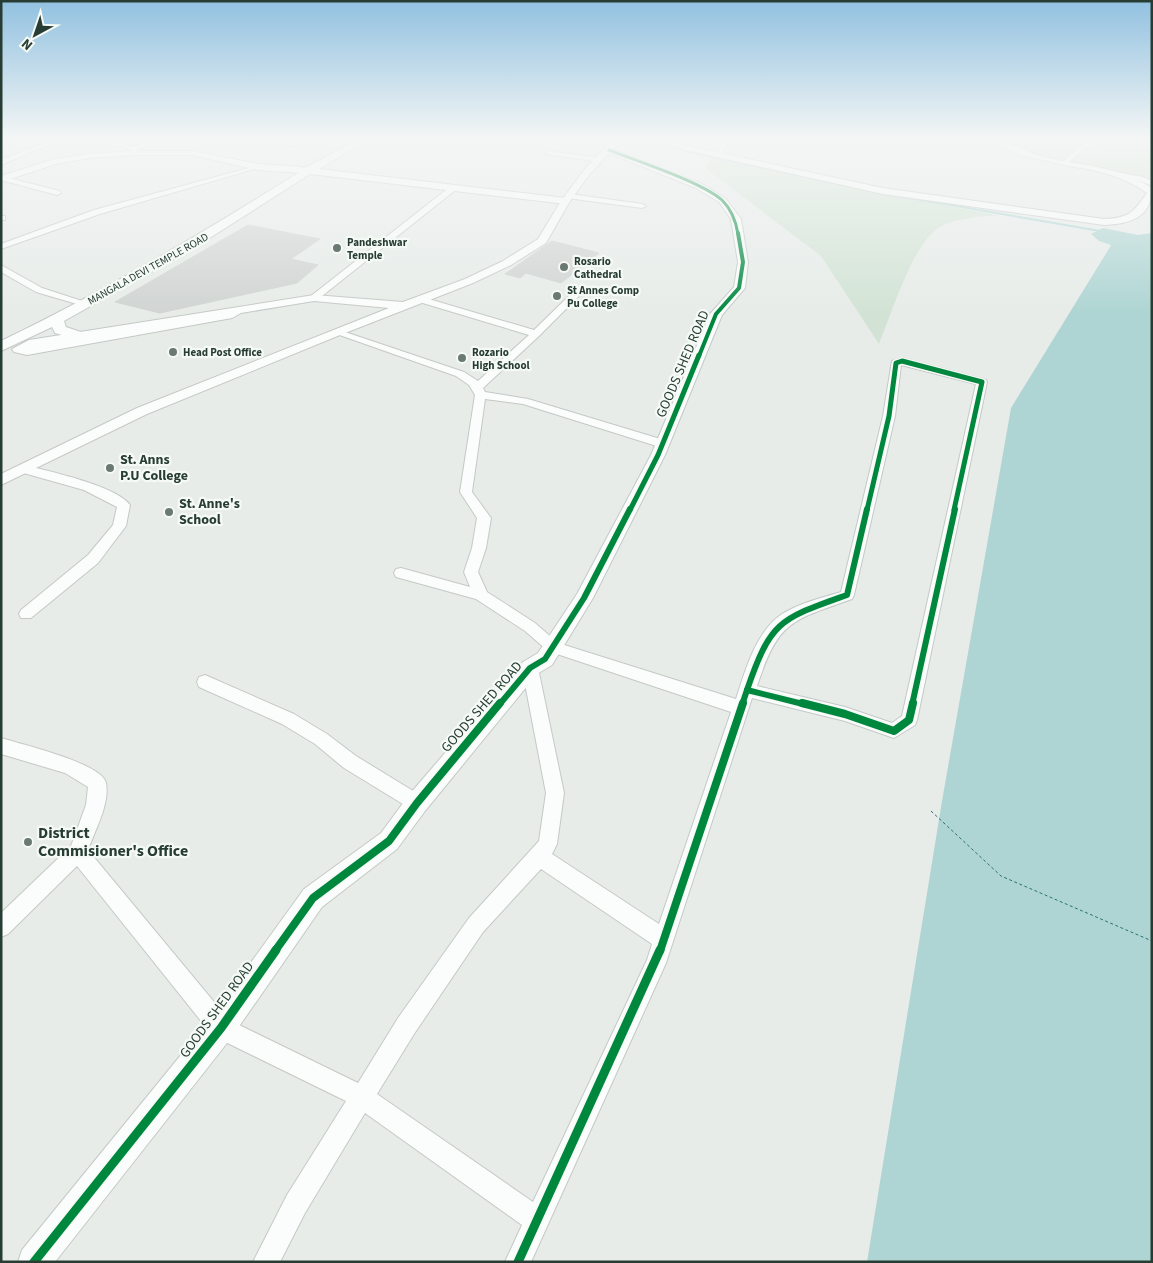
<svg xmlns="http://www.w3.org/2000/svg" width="1153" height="1263" font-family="'Source Sans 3',sans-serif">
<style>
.green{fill:#d2e3d5}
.water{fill:#aed5d3}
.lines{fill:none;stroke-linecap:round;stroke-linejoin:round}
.stream{stroke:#aed5d3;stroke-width:2}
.ferry{stroke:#287271;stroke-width:1;stroke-dasharray:3 2.5;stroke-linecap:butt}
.building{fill:#d0d4d2;stroke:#d0d5d2}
.minor-casing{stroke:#c4c9c6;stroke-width:2}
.tertiary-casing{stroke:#c4c9c6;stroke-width:2}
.secondary-casing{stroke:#c3c9c6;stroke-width:2}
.minor{fill:#fbfcfc;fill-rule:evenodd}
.tertiary{fill:#fbfcfc;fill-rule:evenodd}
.secondary{fill:#fbfcfc;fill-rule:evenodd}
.cycleway-far5-casing{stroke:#f6faf7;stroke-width:4.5}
.cycleway-far4-casing{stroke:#f6faf7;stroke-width:5.5}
.cycleway-far3-casing{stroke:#f6faf7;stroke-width:8}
.cycleway-far2-casing{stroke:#f6faf7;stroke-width:9}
.cycleway-far1-casing{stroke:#f6faf7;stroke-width:11}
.cycleway-casing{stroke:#f6faf7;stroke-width:12}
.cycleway-far5{stroke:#00873e;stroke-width:3}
.cycleway-far4{stroke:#00873e;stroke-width:4}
.cycleway-far3{stroke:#00873e;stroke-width:5}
.cycleway-far2{stroke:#00873e;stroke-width:6}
.cycleway-far1{stroke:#00873e;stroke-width:8}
.cycleway{stroke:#00873e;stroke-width:9}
.poi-dot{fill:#6a7a73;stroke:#f6faf7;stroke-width:2}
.labels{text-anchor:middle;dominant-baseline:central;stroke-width:4.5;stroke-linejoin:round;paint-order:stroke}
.far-poi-label{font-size:11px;font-weight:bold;fill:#273d33;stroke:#f6faf7;text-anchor:start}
.far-street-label{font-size:11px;fill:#273d33;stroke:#f6faf7}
.street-label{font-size:14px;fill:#273d33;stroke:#f6faf7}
.poi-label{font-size:14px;font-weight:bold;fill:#273d33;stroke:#f6faf7;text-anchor:start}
.near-poi-label{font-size:16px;font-weight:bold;fill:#273d33;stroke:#f6faf7;text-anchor:start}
</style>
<rect width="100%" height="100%" fill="#e7ece9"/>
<g class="green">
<polygon points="1024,138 1152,138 1152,187 1012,147 1012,142"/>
<path d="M711,158L1000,216C983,215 951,219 937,229C911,248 892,313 879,344L821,256L705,168Z"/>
</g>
<polygon class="water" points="1103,228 1138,235 1152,233 1152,1262 867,1262 942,801 1011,408 1110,247 1111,245 1099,241 1091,234"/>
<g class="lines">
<g class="stream">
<polyline points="649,138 688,152 876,192"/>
<polyline points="893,195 1100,231"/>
</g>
<polyline class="ferry" points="931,811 1001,876 1152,941"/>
</g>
<g class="building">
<polygon points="248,225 320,239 291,259 318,265 297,283 160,313 115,302"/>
<polygon points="552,241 599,253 561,283 526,273 520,278 505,274"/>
</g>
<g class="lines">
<defs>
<g id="minor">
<polygon points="28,138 39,138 55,142 1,165 1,160 45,143"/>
<polygon points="91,138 100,138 134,147 151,138 158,138 138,150 134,155 131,153 131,150"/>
<polygon points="305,138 312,138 297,147 278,141 281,139 296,143"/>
<polygon points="389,138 422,138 407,142"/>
<polygon points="725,138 731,138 721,155 717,155"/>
<polygon points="1107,138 1116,138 1086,147 1068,163 1080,166 1080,168 1060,164 1082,145"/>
<polygon points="548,151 600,158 603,160 600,162 546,154"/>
<polygon points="256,166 261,167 100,214 1,249 1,244 94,210"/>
<polygon points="1110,171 1143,177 1152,181 1152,186 1141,181 1108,174"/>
<polygon points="1,176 60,191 61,193 57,195 1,180"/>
<polygon points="451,186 458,188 317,300 311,300 311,296"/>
<polygon points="570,194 642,204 646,206 642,208 567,198 567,194"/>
<rect x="1" y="216" width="4" height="4"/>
<polygon points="1,265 42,288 82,301 77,304 36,292 1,272"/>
<path d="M574,291L582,293L539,336L483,388L485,392L528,399L667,441L669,444L663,448L523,404L485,399L472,492L491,518L486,548L478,572L487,592L535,623L558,643L736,699C745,671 756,631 782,614C800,603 821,598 841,592L883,416L892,361L902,358L986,380L987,382L917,720L915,725L894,738L845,721L752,698L666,963L531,1262H505L522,1225L365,1113L305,1213L280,1262H253L287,1195L346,1101L213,1036L77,866L8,934L1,937V913L71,846L86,805L88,787L65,773L1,754V738C20,744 102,763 106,783C110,804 95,830 88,850L229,1020L358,1083L398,1018L469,918L539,841L546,793L522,668L524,663L530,662L536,663L538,668L564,793L557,844L552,854L659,924L731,712L548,651L525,631L476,599L396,577L394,573L396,569L401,568L470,587L464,572L472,548L477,518L460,492L475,395L469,385L456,376L331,332L339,330L464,372L478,381L529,335L416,301V297H422L534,330ZM901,365L976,384L902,716L892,723L845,707L757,686C779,620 791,621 852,599L854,595L895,416ZM541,869L652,944L647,960L533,1202L377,1094L414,1034L483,932Z"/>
<path d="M24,465C48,471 117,486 130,505L126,526L98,563L31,618H21L19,614L21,610L88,555L113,525L117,507L84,490L20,472L18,469L20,466Z"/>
<polygon points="205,675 294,714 327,734 356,756 423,797 426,803 423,809 417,812 411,809 344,768 315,744 282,724 199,687 197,682 199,677"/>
</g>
<g id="tertiary">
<path d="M654,138H664L679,144L883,188L1104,219C1129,218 1133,213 1147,193C1108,164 1053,168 1009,150C1001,147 991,144 985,138C1002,136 1023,151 1040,156C1077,166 1119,165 1152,188C1152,218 1129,224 1104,225L883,194L677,148Z"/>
<polygon points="609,148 702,184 725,198 741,219 748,262 745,288 722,315 665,455 593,598 552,665 537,674 425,811 397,849 322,907 231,1038 55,1262 18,1262 22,1250 211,1018 304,889 381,833 409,795 523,662 538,653 577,594 651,455 710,314 734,287 738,262 731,219 719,202 696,188 606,152 605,150"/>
<polygon points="134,151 192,151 258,164 301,167 305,170 301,173 258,170 192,155 134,155 89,158 56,164 1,182 1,176 55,159 89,154"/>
<polygon points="585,169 592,171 570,201 546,243 511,265 473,283 340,335 147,414 1,485 1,474 137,408 389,308 314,301 241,313 232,318 27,355 14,352 12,349 29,340 314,295 403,302 465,279 503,261 538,239 561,201"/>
</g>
<g id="secondary">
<path d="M361,138H371L319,169L566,198L571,201L566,204L310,174L194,248L64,321L66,327L84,333L86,336L84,339L79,340L55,333L52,327L1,351V341C105,291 203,233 301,171L302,168L307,167Z"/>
<polygon points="623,138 634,138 614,148 591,173 585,173 585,169 608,144"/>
</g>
</defs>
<use href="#minor" class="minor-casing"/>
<use href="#tertiary" class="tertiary-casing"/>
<use href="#secondary" class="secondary-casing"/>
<use href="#minor" class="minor"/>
<use href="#tertiary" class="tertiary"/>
<use href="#secondary" class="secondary"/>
<defs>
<path id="cycleway-far5" d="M609,150C637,161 702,182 722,200C732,210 736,221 738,234"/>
<polyline id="cycleway-far4" points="699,356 716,314 739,288 743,262 738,233"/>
<g id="cycleway-far3">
<polyline points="630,510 658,455 699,355"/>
<polyline points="867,510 889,416 896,363 902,361 982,382 954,510"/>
</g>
<g id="cycleway-far2">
<polyline points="747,690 807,705"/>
<path d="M747,690C771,620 780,619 847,595L867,509"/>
<polyline points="499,705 530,668 545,659 584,598 630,509"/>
<polyline points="742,705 747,690"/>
<polyline points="912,705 955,509"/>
</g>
<g id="cycleway-far1">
<polyline points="802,703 845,714 894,731 909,720 913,703"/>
<polyline points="275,951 313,898 389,841 417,803 500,703"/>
<polyline points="660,951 743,703"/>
</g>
<g id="cycleway">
<polyline points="34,1262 221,1028 276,950"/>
<polyline points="518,1262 660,950"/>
</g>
</defs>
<use href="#cycleway-far5" class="cycleway-far5-casing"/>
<use href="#cycleway-far4" class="cycleway-far4-casing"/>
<use href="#cycleway-far3" class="cycleway-far3-casing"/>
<use href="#cycleway-far2" class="cycleway-far2-casing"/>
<use href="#cycleway-far1" class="cycleway-far1-casing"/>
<use href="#cycleway" class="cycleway-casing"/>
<use href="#cycleway-far5" class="cycleway-far5"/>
<use href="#cycleway-far4" class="cycleway-far4"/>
<use href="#cycleway-far3" class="cycleway-far3"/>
<use href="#cycleway-far2" class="cycleway-far2"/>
<use href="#cycleway-far1" class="cycleway-far1"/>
<use href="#cycleway" class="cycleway"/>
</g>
<linearGradient id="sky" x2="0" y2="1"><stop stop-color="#91c1e0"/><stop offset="0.44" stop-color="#f4f6f5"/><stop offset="1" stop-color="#f4f6f5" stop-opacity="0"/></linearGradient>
<rect width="1153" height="314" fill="url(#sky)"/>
<g class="poi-dot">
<circle cx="337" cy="248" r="5"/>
<circle cx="564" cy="267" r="5"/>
<circle cx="557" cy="296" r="5"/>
<circle cx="173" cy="352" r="5"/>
<circle cx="462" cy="358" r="5"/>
<circle cx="110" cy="468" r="5"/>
<circle cx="169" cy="512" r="5"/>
<circle cx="28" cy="842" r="5"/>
</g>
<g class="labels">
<g class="far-poi-label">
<text x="347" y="242">Pandeshwar<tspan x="347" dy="13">Temple</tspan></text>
<text x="574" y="261">Rosario<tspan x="574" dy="13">Cathedral</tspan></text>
<text x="567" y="290">St Annes Comp<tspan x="567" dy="13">Pu College</tspan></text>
<text x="183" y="352">Head Post Office</text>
<text x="472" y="352">Rozario<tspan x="472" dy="13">High School</tspan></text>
</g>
<g class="far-street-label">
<text transform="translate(148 269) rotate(-29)">MANGALA DEVI TEMPLE ROAD</text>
</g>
<g class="street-label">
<text transform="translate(683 364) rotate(-67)">GOODS SHED ROAD</text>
<text transform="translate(482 707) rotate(-49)">GOODS SHED ROAD</text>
<text transform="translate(217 1010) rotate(-54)">GOODS SHED ROAD</text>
</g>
<g class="poi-label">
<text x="120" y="460">St. Anns<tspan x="120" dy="16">P.U College</tspan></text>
<text x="179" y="504">St. Anne's<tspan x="179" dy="16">School</tspan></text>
</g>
<g class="near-poi-label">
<text x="38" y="833">District<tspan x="38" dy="18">Commisioner's Office</tspan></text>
</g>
</g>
<rect width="1153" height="1263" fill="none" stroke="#273d33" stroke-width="5"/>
<g transform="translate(35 35) rotate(220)" stroke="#f6faf7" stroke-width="4" paint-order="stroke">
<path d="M0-4L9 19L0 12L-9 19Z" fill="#273d33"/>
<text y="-8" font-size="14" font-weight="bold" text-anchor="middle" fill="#273d33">N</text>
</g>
</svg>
